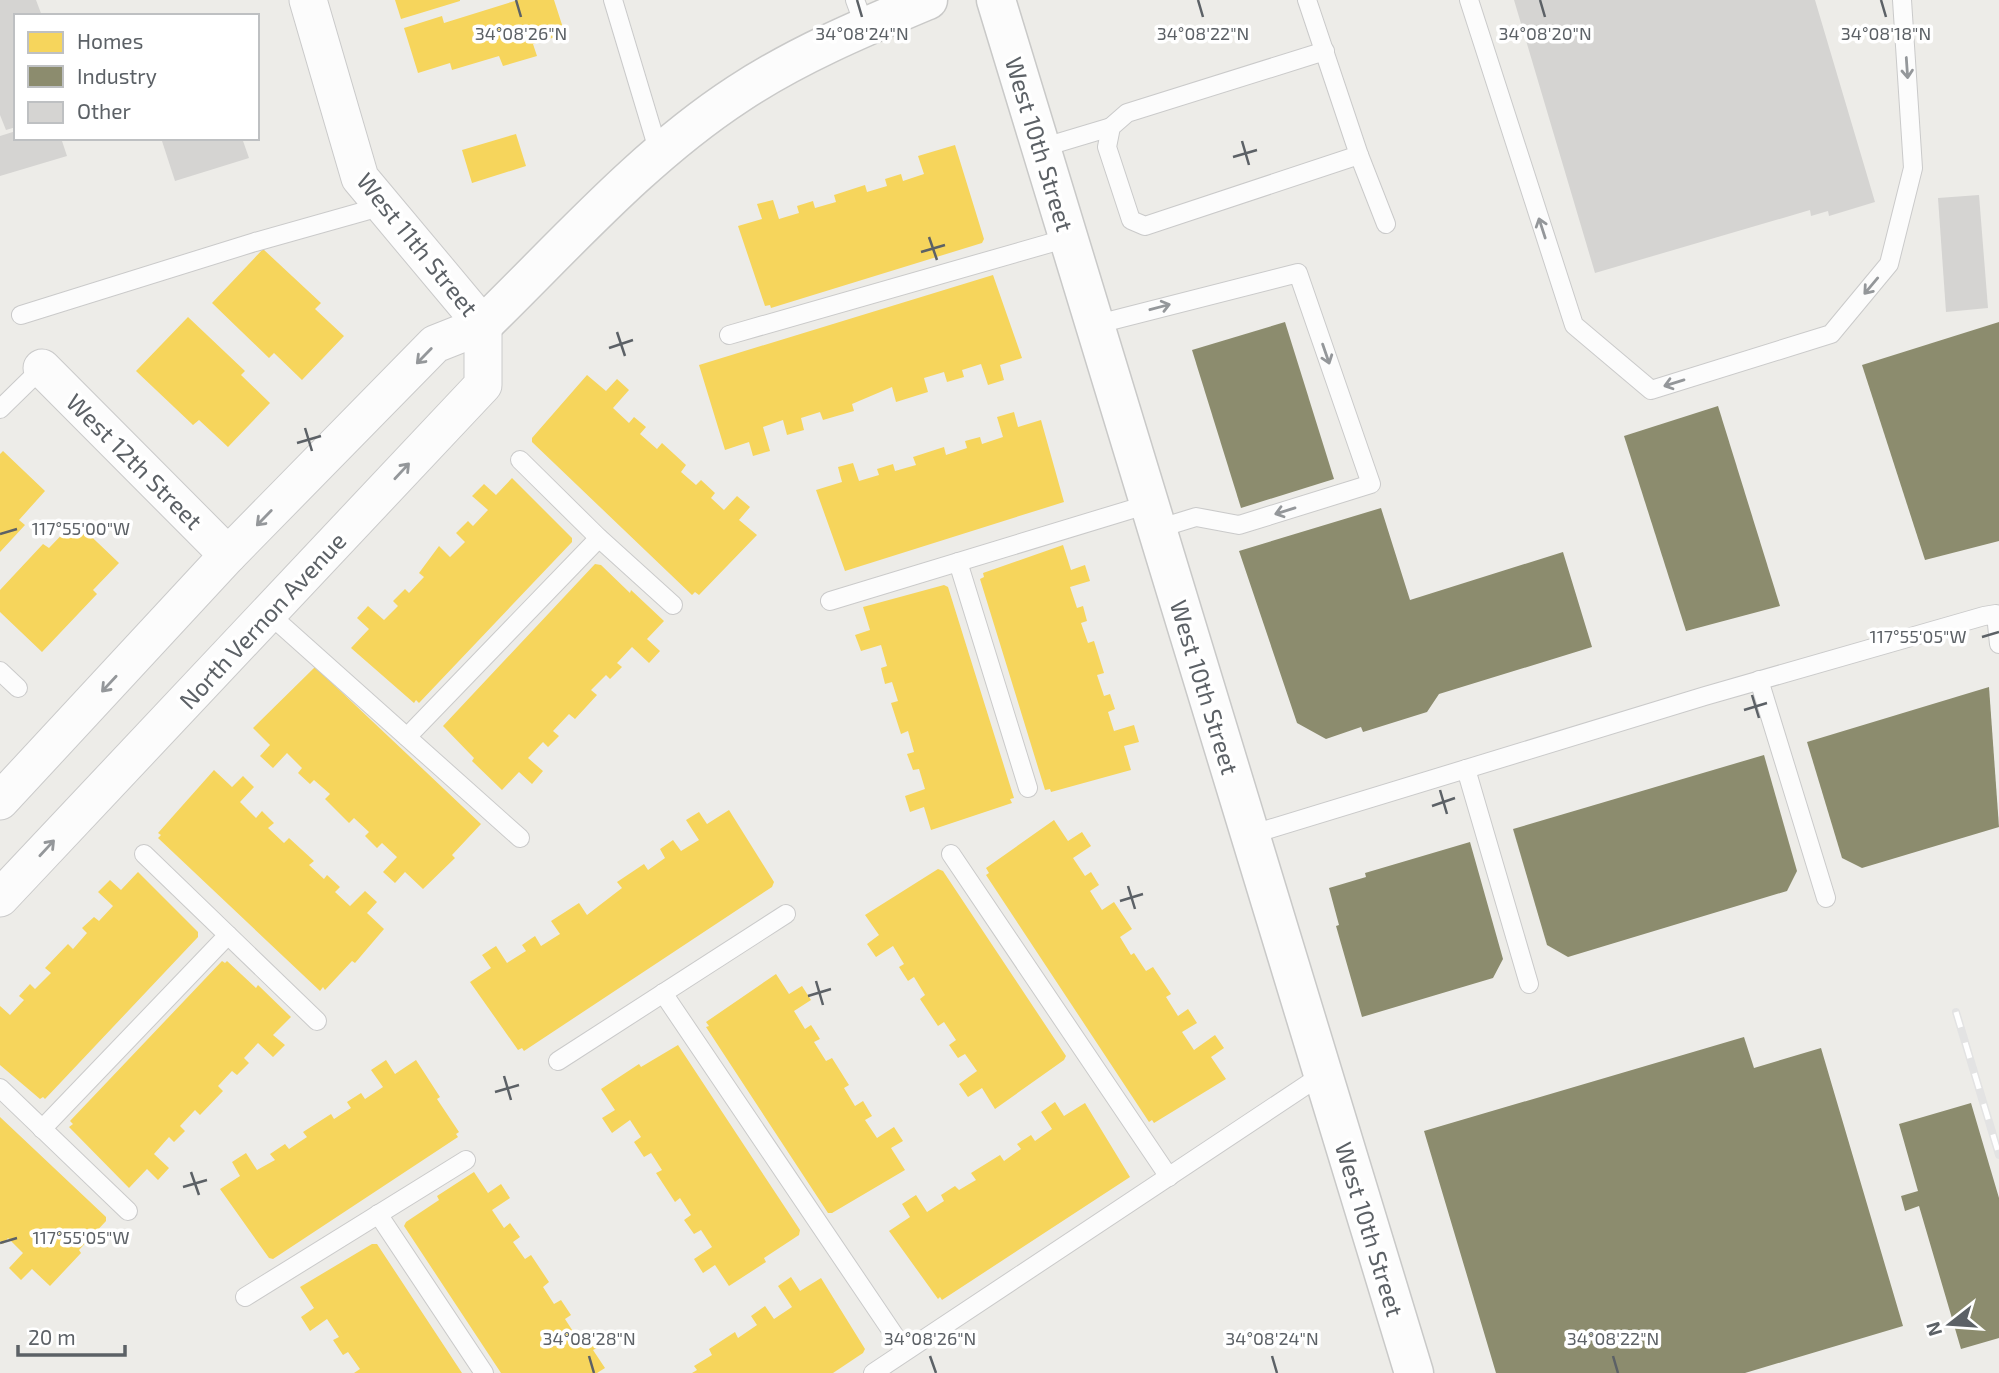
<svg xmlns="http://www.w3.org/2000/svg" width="1999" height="1373" font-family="'Exo 2',sans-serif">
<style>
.homes{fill:#f6d55c}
.industry{fill:#8c8c6e}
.building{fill:#d5d4d2}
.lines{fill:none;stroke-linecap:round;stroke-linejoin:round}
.lane-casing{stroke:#cacaca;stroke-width:20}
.street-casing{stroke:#cacaca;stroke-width:39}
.secondary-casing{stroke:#c9c9c8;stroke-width:41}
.lane{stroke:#fcfcfc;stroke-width:18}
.street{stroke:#fcfcfc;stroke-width:37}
.secondary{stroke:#fcfcfc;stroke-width:38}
.rail-casing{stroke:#e3e3e3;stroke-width:8}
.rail{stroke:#fff;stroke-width:5;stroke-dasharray:16;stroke-linecap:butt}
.oneway{stroke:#94979a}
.ticks{fill:none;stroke:#5c6166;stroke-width:2.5}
.labels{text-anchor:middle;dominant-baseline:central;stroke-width:7;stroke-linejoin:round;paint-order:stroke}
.street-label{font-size:24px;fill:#5c6166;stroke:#fff}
.ticks-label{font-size:18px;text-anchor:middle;fill:#5c6166;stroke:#fff;stroke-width:7;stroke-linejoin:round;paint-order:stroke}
</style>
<rect width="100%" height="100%" fill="#edece8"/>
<g class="homes">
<polygon points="395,0 460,0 460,1 401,19"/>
<polygon points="518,0 554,0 565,34 533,44 537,56 503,66 499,56 452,70 450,63 418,73 404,28 442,16 444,23"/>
<polygon points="516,134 526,166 472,183 462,150"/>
<polygon points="955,145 984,239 982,243 771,308 770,305 765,306 738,226 762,219 757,204 773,200 779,219 799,213 797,206 813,201 815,208 836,202 834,195 865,185 867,192 887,186 885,179 901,174 903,181 924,174 918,156"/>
<polygon points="263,249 321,303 315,309 344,336 302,380 274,353 269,358 212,303"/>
<polygon points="993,275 1022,358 1000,365 1004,380 988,385 981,364 962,370 964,377 947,382 944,372 924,378 928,392 896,402 892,387 852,404 854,411 823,420 820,412 801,418 804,430 787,435 783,420 763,427 770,451 753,456 749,442 725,450 699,365"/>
<polygon points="188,317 245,371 241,375 270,403 228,447 199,420 193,425 136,371"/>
<polygon points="587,375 606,391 617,379 629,390 613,408 629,423 634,417 646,427 640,434 657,449 662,443 686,465 681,472 696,485 701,480 715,493 711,498 724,510 737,496 750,507 739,520 757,535 699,595 695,592 692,595 532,442 532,438"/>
<polygon points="1014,412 1018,427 1041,420 1064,502 845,571 816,490 842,482 838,467 853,463 859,481 879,475 877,469 893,464 895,471 916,465 913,457 944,447 946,455 967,448 965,441 980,437 982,444 1003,437 997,417"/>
<polygon points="3,451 45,491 19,520 25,525 0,552 0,454"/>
<polygon points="512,478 572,538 572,542 419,703 416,700 414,703 351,648 369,629 357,618 368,606 384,620 398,606 393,601 405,589 409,593 424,577 419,573 439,546 450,557 465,542 456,533 468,521 473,526 488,510 472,496 484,484 496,495"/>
<polygon points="75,521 119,563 93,590 97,594 42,652 0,612 0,590 43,544 49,548"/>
<polygon points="1063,545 1071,570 1085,565 1090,581 1070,587 1077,608 1083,606 1087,621 1081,623 1088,643 1094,641 1104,673 1097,675 1104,696 1110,694 1115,709 1108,712 1114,731 1134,725 1139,742 1124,746 1131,770 1051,792 1050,789 1045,790 980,579 984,577 983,573"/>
<polygon points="595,564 601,565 630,593 631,590 664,621 647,639 660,651 649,663 632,647 617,663 622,667 610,679 606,675 591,690 597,695 575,719 569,714 553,731 559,736 548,747 543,742 528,758 543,771 532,784 519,772 502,790 472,761 474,758 443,726"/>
<polygon points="944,585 948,587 1014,798 1010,799 1012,803 931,830 924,807 910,812 905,796 925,789 919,769 913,770 907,754 914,752 908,731 901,734 891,703 898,701 892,682 885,684 881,668 887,666 881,645 861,651 855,635 870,630 863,607"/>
<polygon points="315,667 481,824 452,855 455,858 423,889 405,872 395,883 383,872 397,857 382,843 377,848 365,836 369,832 354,818 349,823 325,799 330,794 314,780 310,784 298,773 302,768 287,753 273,768 260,756 270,745 253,728"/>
<polygon points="214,770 232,787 243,776 254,787 240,802 256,818 262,811 274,823 268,828 284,843 289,838 314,861 309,865 324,879 327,875 340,887 335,892 350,906 365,891 377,902 367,913 384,929 355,963 352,961 325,990 323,987 320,991 158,838 161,835 158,833"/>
<polygon points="729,810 774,882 772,887 524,1051 522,1048 518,1050 470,982 491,968 482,955 496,946 507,963 526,951 522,945 535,936 541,946 560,934 551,921 579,903 587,915 622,888 617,882 644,864 648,870 665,858 660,849 673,840 681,851 699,840 686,820 699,812 707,824"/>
<polygon points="1054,820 1068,841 1082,832 1091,846 1073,858 1085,876 1091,872 1099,885 1090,891 1102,910 1114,902 1132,929 1120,937 1131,955 1134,953 1146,971 1153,967 1171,994 1166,997 1178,1016 1188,1009 1197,1023 1182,1032 1194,1050 1215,1035 1224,1048 1211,1057 1226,1079 1154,1123 1152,1120 1149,1122 986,875 989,873 986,868"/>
<polygon points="938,869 943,871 1066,1056 1064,1060 995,1109 982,1088 968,1097 959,1084 977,1071 965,1054 958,1058 949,1045 956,1040 944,1022 938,1026 920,999 925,995 914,977 908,981 899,967 904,964 893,946 876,957 867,944 879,935 865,915"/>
<polygon points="138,872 198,932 198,937 45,1099 43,1097 40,1099 0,1065 0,1006 10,1015 24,1000 19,996 30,984 35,989 51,973 45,968 68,944 73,949 87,933 82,928 94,917 99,921 113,906 98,892 110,880 121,890"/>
<polygon points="222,961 225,963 227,961 256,988 258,985 291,1017 273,1035 285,1045 273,1057 258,1043 244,1058 249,1063 237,1075 232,1071 218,1086 223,1091 200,1115 195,1110 180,1126 185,1131 174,1142 169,1137 154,1154 169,1168 158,1180 147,1169 129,1188 69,1127 73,1124 70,1121"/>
<polygon points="776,974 789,994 802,986 811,1000 794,1011 805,1029 811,1025 820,1039 814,1042 826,1061 832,1058 849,1085 844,1088 855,1106 863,1101 872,1116 865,1120 877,1138 894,1127 903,1141 891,1148 905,1170 832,1213 828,1213 706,1027 709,1026 706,1022"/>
<polygon points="678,1045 800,1230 799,1235 764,1258 766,1262 729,1286 715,1265 703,1273 694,1259 712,1247 701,1230 694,1234 684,1220 691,1215 680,1198 675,1202 656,1173 662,1170 651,1153 644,1157 634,1142 641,1137 630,1120 612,1133 602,1118 615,1110 601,1089 639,1064 641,1067"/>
<polygon points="386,1060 395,1074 416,1060 440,1097 437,1099 459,1132 456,1134 458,1137 273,1259 269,1258 220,1189 240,1176 232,1162 246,1153 257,1170 275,1160 270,1154 285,1144 289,1149 307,1137 303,1132 331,1114 334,1119 351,1108 347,1102 361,1093 365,1099 383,1087 371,1070"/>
<polygon points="1055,1102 1064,1116 1085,1103 1130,1177 942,1300 940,1297 938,1299 889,1231 910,1217 902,1204 916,1195 927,1212 944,1201 941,1195 955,1186 959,1190 976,1180 971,1173 1000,1155 1004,1161 1021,1149 1017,1144 1031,1135 1035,1141 1052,1129 1041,1112"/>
<polygon points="0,1117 106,1217 106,1221 79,1250 81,1253 50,1286 32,1269 21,1280 9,1268 23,1253 8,1238 3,1244 0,1241"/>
<polygon points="474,1172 488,1193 501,1184 510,1198 492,1210 504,1228 510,1223 520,1237 513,1242 525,1259 531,1255 549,1282 543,1287 554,1304 561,1300 571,1315 565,1319 576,1336 585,1330 597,1348 593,1350 605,1368 597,1373 501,1373 404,1226 406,1222 439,1200 437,1196"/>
<polygon points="372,1244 377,1244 462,1373 354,1373 360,1369 348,1352 343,1355 333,1340 339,1337 327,1319 310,1331 301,1317 314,1308 300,1287"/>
<polygon points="791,1277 800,1291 821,1278 865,1349 863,1353 833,1373 692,1373 697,1370 694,1366 712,1355 709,1349 735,1332 738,1338 757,1325 751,1316 765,1306 774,1319 792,1307 778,1286"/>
</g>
<g class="industry">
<polygon points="1285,322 1334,479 1241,508 1192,350"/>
<polygon points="1999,322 1999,541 1925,560 1862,365"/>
<polygon points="1718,406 1780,606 1686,631 1624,436"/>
<polygon points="1381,508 1410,600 1563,552 1592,647 1439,694 1427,712 1363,732 1361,727 1326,739 1297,723 1239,551"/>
<polygon points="1989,687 1999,827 1862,868 1842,858 1807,742"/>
<polygon points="1764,755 1797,871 1787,891 1568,957 1547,945 1513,829"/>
<polygon points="1470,842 1503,959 1493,978 1362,1017 1336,926 1339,925 1329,888 1366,877 1365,873"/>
<polygon points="1744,1037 1754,1068 1821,1048 1903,1326 1745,1373 1496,1373 1424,1131"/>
<polygon points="1971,1103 1999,1198 1999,1338 1961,1349 1919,1206 1905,1211 1901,1196 1918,1191 1899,1124"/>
</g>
<g class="building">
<polygon points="0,0 36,0 42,16 16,16 16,127 6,130 0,115"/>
<polygon points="1514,0 1815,0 1875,202 1829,216 1828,211 1811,216 1810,210 1595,273"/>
<polygon points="16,131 16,138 61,138 67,156 0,176 0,136"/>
<polygon points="161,138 242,138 249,158 175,181"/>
<polygon points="1979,195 1988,308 1946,312 1938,198"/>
</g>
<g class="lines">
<defs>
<g id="lane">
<polyline points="613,0 659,153"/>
<polyline points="855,0 865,27"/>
<polyline points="1307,0 1359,155 1386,224"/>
<polyline points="1469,0 1574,325 1651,390 1831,334 1889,264 1913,168 1902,0"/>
<polyline points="1325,51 1127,113 1111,127 1107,147 1131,220 1145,226 1359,155"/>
<polyline points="1041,148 1111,127"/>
<polyline points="21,315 255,242 383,206"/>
<polyline points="1094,325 1298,273 1371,484 1239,525 1196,517 1157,529"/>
<polyline points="729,335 1068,238"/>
<polyline points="0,409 42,368"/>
<polyline points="520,460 599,538 673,605"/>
<polyline points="958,562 1028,788"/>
<polyline points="830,601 1149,504"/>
<polyline points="268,613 520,838"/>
<polyline points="0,671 18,688"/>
<polyline points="1759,680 1826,898"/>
<polyline points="407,737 599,538"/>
<polyline points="1466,769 1529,984"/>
<polyline points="1250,835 1705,696 1984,616 1996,614 1999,644"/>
<polyline points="144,854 317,1021"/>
<polyline points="951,854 1169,1177"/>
<polyline points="663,993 905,1351"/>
<polyline points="558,1061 786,914"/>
<polyline points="0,1088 128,1211"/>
<polyline points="42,1129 228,935"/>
<polyline points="378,1214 484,1373"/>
<polyline points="245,1297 466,1160"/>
<polyline points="873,1373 1323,1074"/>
</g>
<g id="street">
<polyline points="308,0 360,178 483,325"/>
<polyline points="42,368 228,555"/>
<polyline points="0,801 228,555 435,344 483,325"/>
<polyline points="0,898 483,385 483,325"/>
</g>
<g id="secondary">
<polyline points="996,0 1414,1373"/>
<path d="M483,325C565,245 643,156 738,94C797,55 864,27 928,0"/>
</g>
</defs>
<use href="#lane" class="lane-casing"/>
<use href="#street" class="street-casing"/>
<use href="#secondary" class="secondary-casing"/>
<use href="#lane" class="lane"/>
<use href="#street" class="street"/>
<use href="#secondary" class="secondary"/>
<defs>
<polyline id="rail" points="1956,1012 1999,1155"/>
</defs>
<use href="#rail" class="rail-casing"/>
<use href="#rail" class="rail"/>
</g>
<defs><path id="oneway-shaft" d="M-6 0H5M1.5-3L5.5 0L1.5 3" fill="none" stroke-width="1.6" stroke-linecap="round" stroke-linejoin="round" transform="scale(1.75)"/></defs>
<g class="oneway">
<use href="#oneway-shaft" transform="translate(1907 68) rotate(86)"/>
<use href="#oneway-shaft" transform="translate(1542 228) rotate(-108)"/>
<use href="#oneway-shaft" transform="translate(1871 286) rotate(130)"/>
<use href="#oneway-shaft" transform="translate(1160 307) rotate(-15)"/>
<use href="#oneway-shaft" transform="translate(1326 354) rotate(71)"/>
<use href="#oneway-shaft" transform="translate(424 356) rotate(134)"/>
<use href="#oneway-shaft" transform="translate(1674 383) rotate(163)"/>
<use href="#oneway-shaft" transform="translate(402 471) rotate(-47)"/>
<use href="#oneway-shaft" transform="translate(1285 511) rotate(163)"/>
<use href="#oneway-shaft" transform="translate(264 518) rotate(134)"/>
<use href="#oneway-shaft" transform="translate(109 684) rotate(133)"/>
<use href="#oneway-shaft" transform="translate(47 848) rotate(-47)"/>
</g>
<path class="ticks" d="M516,0L521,17M857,0L862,17M1198,0L1203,17M1540,0L1545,17M1881,0L1886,17M1242,141L1249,165M1233,157L1257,150M929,237L937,260M921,252L945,245M617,332L625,356M609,348L633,340M305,428L312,451M297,443L321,436M0,534L17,529M1982,637L1999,632M1752,695L1759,718M1744,710L1767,703M1440,790L1447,814M1432,806L1455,798M1128,886L1135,909M1120,901L1143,894M816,981L823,1005M808,996L831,989M504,1076L511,1100M495,1092L519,1085M191,1172L199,1195M183,1187L207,1180M0,1243L17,1238M589,1356L594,1373M930,1356L936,1373M1272,1356L1277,1373M1613,1356L1618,1373"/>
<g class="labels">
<g class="street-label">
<text transform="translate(1040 144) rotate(73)">West 10th Street</text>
<text transform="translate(418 244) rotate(51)">West 11th Street</text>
<text transform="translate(135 461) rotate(45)">West 12th Street</text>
<text transform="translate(262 620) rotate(-47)">North Vernon Avenue</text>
<text transform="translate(1205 687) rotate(73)">West 10th Street</text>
<text transform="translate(1370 1229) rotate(73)">West 10th Street</text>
</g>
</g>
<g class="ticks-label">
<text x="521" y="40">34°08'26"N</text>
<text x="862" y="40">34°08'24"N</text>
<text x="1203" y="40">34°08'22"N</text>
<text x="1545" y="40">34°08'20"N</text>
<text x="1886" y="40">34°08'18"N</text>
<text x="81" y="535">117°55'00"W</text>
<text x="1918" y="643">117°55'05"W</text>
<text x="81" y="1244">117°55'05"W</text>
<text x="589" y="1345">34°08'28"N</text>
<text x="930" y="1345">34°08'26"N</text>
<text x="1272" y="1345">34°08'24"N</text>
<text x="1613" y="1345">34°08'22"N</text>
</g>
<rect x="14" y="14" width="245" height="126" fill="#ffffff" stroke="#bec0c2" stroke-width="2"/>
<rect x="28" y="32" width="35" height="21" fill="#f6d55c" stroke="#bec0c2" stroke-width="2"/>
<text x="77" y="49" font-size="21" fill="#5c6166">Homes</text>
<rect x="28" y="66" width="35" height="21" fill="#8c8c6e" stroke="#bec0c2" stroke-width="2"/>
<text x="77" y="84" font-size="21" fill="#5c6166">Industry</text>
<rect x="28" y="102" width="35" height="21" fill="#d5d4d2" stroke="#bec0c2" stroke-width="2"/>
<text x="77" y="119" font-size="21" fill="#5c6166">Other</text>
<g transform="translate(1950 1324) rotate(253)" stroke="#ffffff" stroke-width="5" paint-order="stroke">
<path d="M0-5L12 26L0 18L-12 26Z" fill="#5c6166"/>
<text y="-10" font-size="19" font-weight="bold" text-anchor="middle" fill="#5c6166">N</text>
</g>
<path d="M18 1345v10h107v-10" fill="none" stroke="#5c6166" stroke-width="3.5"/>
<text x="28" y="1345" font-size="21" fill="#5c6166" stroke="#ffffff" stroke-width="5" paint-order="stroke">20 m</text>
</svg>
